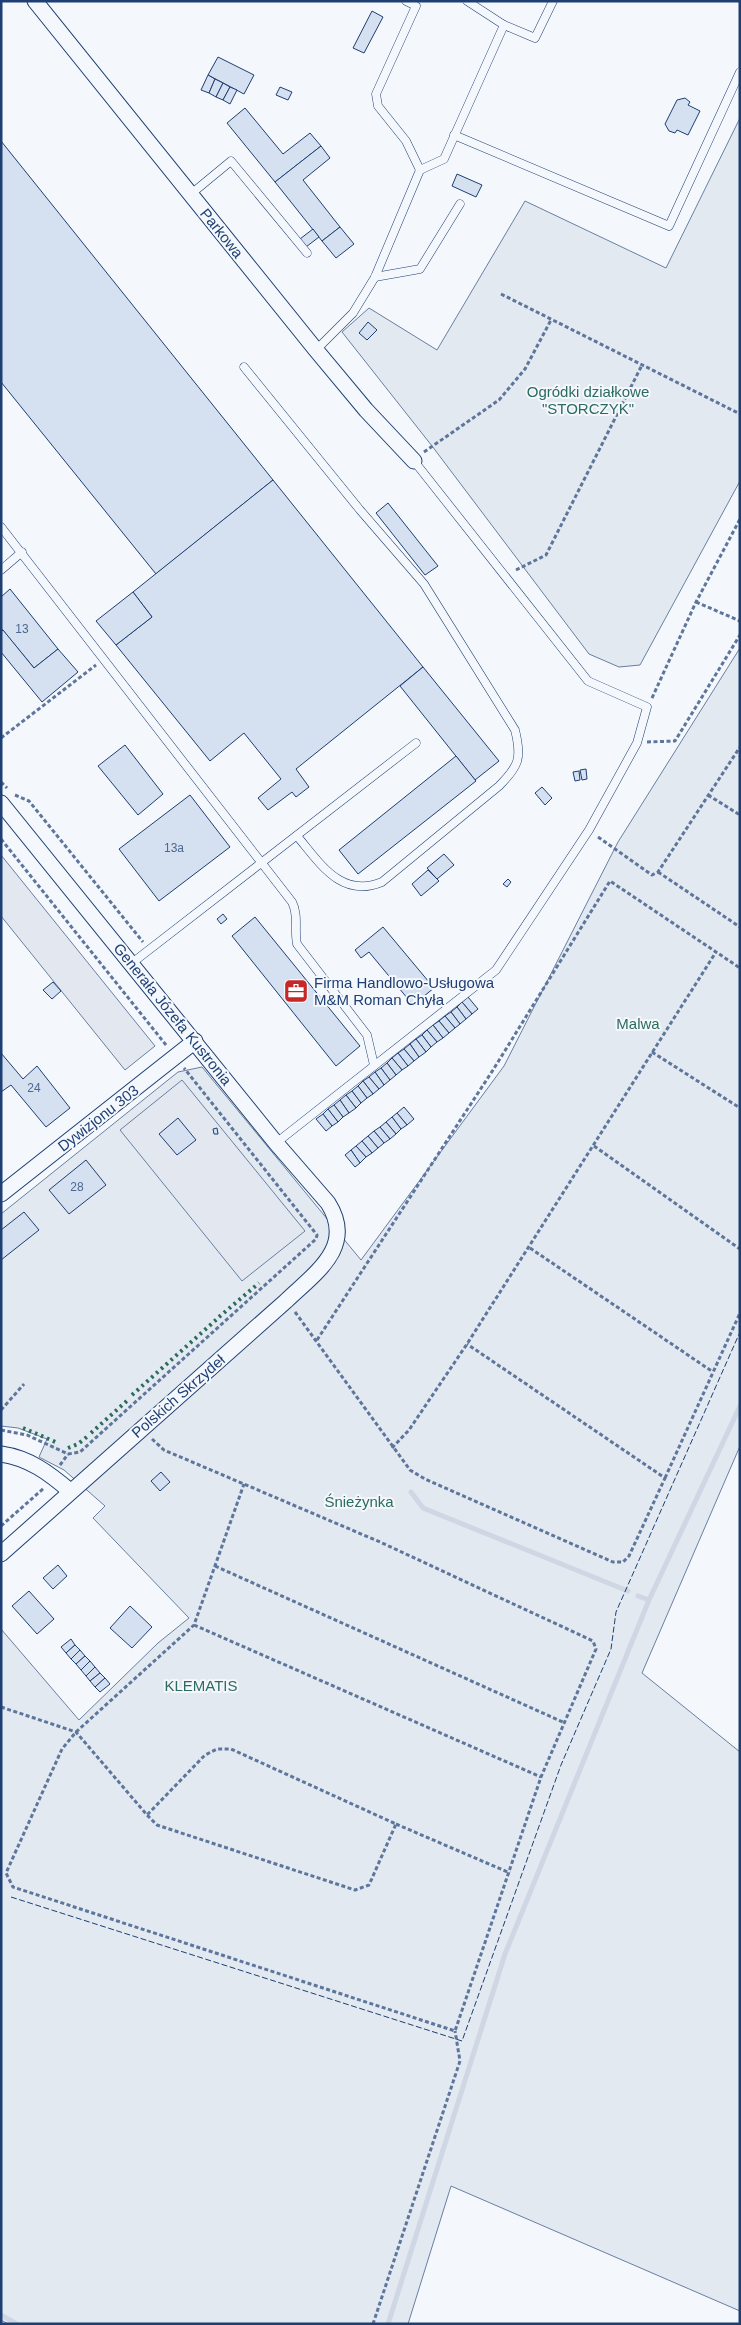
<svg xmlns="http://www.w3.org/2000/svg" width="741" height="2325" font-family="Arial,sans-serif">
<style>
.green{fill:#e3e9f0;stroke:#687fa3}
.parking{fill:#e3e8f0;stroke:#687fa3}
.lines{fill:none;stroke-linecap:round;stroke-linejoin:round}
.stream{stroke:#cfd7e4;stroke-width:5}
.building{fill:#d5e0f0;stroke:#1d3f73}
.lane-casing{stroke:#1d3f73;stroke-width:9}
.street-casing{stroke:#1d3f73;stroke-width:17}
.path{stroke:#5e769c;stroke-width:3;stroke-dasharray:4 2.5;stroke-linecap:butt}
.lane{stroke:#f4f7fb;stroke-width:8}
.street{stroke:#f4f7fb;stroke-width:15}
.hedge{stroke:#2c6c60;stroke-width:4;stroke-dasharray:2.5 4;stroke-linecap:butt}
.fence{stroke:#1d3f73;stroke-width:1;stroke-dasharray:6 2.5;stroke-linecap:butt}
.labels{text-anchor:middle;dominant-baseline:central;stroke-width:4;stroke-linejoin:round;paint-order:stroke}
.number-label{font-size:12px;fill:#4b6792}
.street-label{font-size:15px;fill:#1d3f73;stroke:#f4f7fb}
.park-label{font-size:15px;fill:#2c6c60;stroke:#f4f7fb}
.poi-label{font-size:15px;fill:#1d3f73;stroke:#f4f7fb;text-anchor:start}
</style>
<rect width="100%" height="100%" fill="#f4f7fb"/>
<g class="green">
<polygon points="740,118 740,481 640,665 619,667 589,654 432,446 342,332 369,308 437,350 525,201 666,268"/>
<polygon points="740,648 740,1446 642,1673 740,1752 740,2311 451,2186 408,2324 8,2324 1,2320 1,1629 79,1720 158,1643 189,1618 93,1518 105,1506 64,1470 39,1457 47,1439 18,1428 1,1426 1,1214 178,1072 202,1067 361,1260 504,1066 618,842"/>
</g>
<g class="parking">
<polygon points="1,855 155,1046 125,1070 1,916"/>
<polygon points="182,1080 305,1231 242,1281 120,1130"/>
</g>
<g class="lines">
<g class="stream">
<polyline points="411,1492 423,1508 628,1591"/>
<polyline points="638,1596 649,1600"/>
<polyline points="1,2315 17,2324"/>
<polyline points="388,2324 505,1954 649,1600 740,1406"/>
</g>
</g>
<g class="building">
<polygon points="372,11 383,17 364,53 353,48"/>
<polygon points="218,57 254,75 244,94 208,75"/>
<polygon points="208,75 215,79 209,93 201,90"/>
<polygon points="215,79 223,83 216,97 209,93"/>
<polygon points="223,83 230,87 223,100 216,97"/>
<polygon points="230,87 237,90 230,104 223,100"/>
<polygon points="280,87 292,92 288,100 276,95"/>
<polygon points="685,98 690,102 688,105 700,111 688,135 677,130 675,133 669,131 665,124 677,100"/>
<polygon points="245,108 283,154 310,133 321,146 275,182 227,123"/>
<polygon points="1,141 273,480 156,574 1,382"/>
<polygon points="321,146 330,158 303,180 340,227 322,241 275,182"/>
<polygon points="457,174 482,185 476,197 452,186"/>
<polygon points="340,227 354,244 336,258 322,241"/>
<polygon points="313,229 319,237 302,250 296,242"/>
<polygon points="368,322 377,330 367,340 359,333"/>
<polygon points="273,480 423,667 296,769 309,787 296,797 292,792 268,810 258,798 281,779 244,733 210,761 116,645 152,617 133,592"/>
<polygon points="388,503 438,566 425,575 376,513"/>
<polygon points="10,589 58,649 34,668 1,628 1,597"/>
<polygon points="133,592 152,617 116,645 96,621"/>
<polygon points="3,630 34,668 58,649 78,672 42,702 1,652 1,632"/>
<polygon points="423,667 499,761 475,780 400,686"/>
<polygon points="125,745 163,794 138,815 98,766"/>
<polygon points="456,756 476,781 358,874 339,850"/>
<polygon points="586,769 587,779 582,780 580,770"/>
<polygon points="579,771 580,780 575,781 573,772"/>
<polygon points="542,787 552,798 545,805 535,793"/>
<polygon points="190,795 230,847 159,901 119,849"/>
<polygon points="444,854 454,865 437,879 427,868"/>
<polygon points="428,870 439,881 421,896 412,884"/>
<polygon points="508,879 511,882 507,887 503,884"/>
<polygon points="223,914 227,919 221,924 217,919"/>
<polygon points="255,917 360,1046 336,1066 232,936"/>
<polygon points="383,927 434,988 413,1005 369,952 361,958 355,950"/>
<polygon points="53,982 61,991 52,999 43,990"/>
<polygon points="468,997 478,1009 472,1014 462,1002"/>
<polygon points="462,1002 472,1014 466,1019 457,1007"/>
<polygon points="457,1007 466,1019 460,1024 451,1012"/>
<polygon points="451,1012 460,1024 455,1028 445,1016"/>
<polygon points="445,1016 455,1028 449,1033 439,1021"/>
<polygon points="439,1021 449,1033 443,1038 433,1025"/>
<polygon points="433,1025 443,1038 437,1042 427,1030"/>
<polygon points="427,1030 437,1042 431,1047 422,1035"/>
<polygon points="422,1035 431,1047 426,1052 416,1039"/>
<polygon points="416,1039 426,1052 419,1057 410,1044"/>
<polygon points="410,1044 419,1057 414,1061 404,1049"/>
<polygon points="404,1049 414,1061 408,1066 398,1053"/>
<polygon points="1,1053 23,1079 37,1066 70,1108 46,1127 11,1085 1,1092"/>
<polygon points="398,1053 408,1066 402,1070 392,1058"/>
<polygon points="392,1058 402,1070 396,1075 387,1063"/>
<polygon points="387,1063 396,1075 390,1080 381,1068"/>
<polygon points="381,1068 390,1080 384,1085 375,1072"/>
<polygon points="375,1072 384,1085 379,1089 369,1077"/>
<polygon points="369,1077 379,1089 373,1094 363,1081"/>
<polygon points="363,1081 373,1094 367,1098 358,1086"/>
<polygon points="358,1086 367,1098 361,1103 352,1091"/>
<polygon points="352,1091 361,1103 356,1108 346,1095"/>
<polygon points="346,1095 356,1108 349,1113 340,1100"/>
<polygon points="340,1100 349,1113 343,1117 334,1105"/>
<polygon points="334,1105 343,1117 338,1122 328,1109"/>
<polygon points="404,1107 414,1119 407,1125 397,1113"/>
<polygon points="328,1109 338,1122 332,1126 323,1114"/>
<polygon points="397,1113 407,1125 401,1129 392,1117"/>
<polygon points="323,1114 332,1126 326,1131 316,1119"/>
<polygon points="392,1117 401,1129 396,1134 386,1122"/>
<polygon points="178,1118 196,1140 177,1155 159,1134"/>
<polygon points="386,1122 396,1134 390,1139 380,1127"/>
<polygon points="380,1127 390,1139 384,1143 374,1131"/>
<polygon points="217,1128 218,1134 214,1134 213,1129"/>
<polygon points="374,1131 384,1143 378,1148 368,1136"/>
<polygon points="368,1136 378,1148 372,1153 362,1141"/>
<polygon points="362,1141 372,1153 366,1157 356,1146"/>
<polygon points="356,1146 366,1157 360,1163 351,1150"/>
<polygon points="351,1150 360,1163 355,1167 345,1155"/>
<polygon points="86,1160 106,1185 69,1214 49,1190"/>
<polygon points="24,1212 39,1230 1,1260 1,1230"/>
<polygon points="161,1472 170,1482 160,1491 151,1481"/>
<polygon points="58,1565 67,1576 53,1589 43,1578"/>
<polygon points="29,1591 54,1619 37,1634 12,1606"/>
<polygon points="130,1606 152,1627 132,1648 110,1628"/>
<polygon points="71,1639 75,1645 66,1653 61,1647"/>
<polygon points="75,1645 80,1650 71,1659 66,1653"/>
<polygon points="80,1650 85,1656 76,1664 71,1659"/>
<polygon points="85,1656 90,1661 81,1670 76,1664"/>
<polygon points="90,1661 95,1667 86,1676 81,1670"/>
<polygon points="95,1667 100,1673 90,1681 86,1676"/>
<polygon points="100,1673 105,1678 95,1687 90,1681"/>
<polygon points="105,1678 110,1684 100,1692 95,1687"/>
</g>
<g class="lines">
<defs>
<g id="lane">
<polyline points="406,1 416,6 376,94 378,106 406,141 420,170"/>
<polyline points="467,1 504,25"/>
<polyline points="454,135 669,226 740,72"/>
<polyline points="191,194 231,161 307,253"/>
<polyline points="375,277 420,269 460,204"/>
<polyline points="316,350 353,313 375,277 420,170 444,159 504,25 535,38 553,1"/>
<path d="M244,367L360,510L424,584L515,730C522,758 519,766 499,786L382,882C341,899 320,863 297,836"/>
<path d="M1,527L292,902C299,915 294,930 297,944L367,1035L374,1065"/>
<polyline points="1,570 22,552"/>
<polyline points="132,963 416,743"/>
<polyline points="276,1143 496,970 589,830 637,743 647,707 588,681 414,461"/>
</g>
<g id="street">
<polyline points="35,1 316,350 366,410 414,461"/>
<path d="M1,803L276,1143L328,1203C356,1247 315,1273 286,1301L1,1554"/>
<polyline points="1,1194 195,1041"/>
<path d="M1,1454C29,1458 49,1473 70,1491"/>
</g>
</defs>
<use href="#lane" class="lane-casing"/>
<use href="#street" class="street-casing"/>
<g class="path">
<polyline points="501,294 740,414"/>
<polyline points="424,452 499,400 525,369 551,320"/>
<polyline points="516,570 546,555 642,365"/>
<polyline points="696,602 740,621"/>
<polyline points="652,698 696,602 740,519"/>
<polyline points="1,738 96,665"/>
<polyline points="647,742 675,741 740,635"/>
<polyline points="1,782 7,788"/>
<polyline points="15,795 29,801 143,942"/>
<polyline points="708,795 740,815"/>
<polyline points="598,837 652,875 658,872 740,747"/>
<polyline points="1,839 166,1045"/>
<polyline points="658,872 740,927"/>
<polyline points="652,1052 740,1108"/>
<polyline points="594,1146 740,1249"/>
<polyline points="530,1248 713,1372"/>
<polyline points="295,1312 410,1470 425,1479 613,1562 623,1562 629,1556 665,1478 467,1344"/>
<polyline points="317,1340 493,1070 610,881 740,968"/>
<polyline points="1,1410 24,1384"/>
<polyline points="1,1430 27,1435 68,1454 80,1452 316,1239 317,1235 184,1068"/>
<polyline points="152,1439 164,1450 380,1542 593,1641 596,1649 541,1777 455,2031 13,1887 6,1873 62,1749 76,1732 194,1625 244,1484"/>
<polyline points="392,1448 409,1430 467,1344 716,952"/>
<polyline points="60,1465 68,1454"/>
<polyline points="665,1478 740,1313"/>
<polyline points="1,1526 44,1488"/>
<polyline points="215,1566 565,1723"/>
<polyline points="194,1625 541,1777"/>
<polyline points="1,1707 76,1732 147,1815 157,1825 355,1890 369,1885 396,1824 231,1749 217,1749 205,1755 147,1815"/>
<polyline points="396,1824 510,1873"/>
<polyline points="373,2324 460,2061 455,2031"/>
</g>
<use href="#lane" class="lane"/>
<use href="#street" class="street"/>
<g class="hedge">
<polyline points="219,1317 259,1283"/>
<polyline points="132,1395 217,1319"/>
<polyline points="23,1428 58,1443"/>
<polyline points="91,1433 129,1399"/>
<polyline points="68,1448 78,1444 88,1436"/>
</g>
<g class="fence">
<polyline points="11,1897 462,2041 561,1765 611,1649 616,1612 740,1332"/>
<polyline points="1,2323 2,2324"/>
</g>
</g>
<defs>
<symbol id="office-square" viewBox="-11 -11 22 22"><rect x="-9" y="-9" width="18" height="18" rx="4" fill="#c62828" stroke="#f4f7fb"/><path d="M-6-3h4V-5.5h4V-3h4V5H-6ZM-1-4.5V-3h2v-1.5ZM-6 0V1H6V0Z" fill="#fff"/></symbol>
</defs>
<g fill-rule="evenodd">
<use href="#office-square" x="282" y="977" width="28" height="28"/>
</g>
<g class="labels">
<g class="number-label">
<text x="22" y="629">13</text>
<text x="174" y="848">13a</text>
<text x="34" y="1088">24</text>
<text x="77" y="1187">28</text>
</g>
<g class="street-label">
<text transform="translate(222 233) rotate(51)">Parkowa</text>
<text transform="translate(173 1014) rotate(51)">Generała Józefa Kustronia</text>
<text transform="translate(98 1118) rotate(-38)">Dywizjonu 303</text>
<text transform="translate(178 1396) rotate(-41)">Polskich Skrzydeł</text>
</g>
<g class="park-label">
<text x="588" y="391">Ogródki działkowe<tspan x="588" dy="17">"STORCZYK"</tspan></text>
<text x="638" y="1023">Malwa</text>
<text x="359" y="1501">Śnieżynka</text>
<text x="201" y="1685">KLEMATIS</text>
</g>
<g class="poi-label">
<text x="314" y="982">Firma Handlowo-Usługowa<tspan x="314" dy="17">M&amp;M Roman Chyła</tspan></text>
</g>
</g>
<rect width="741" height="2325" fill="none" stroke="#1d3f73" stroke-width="5"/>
</svg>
